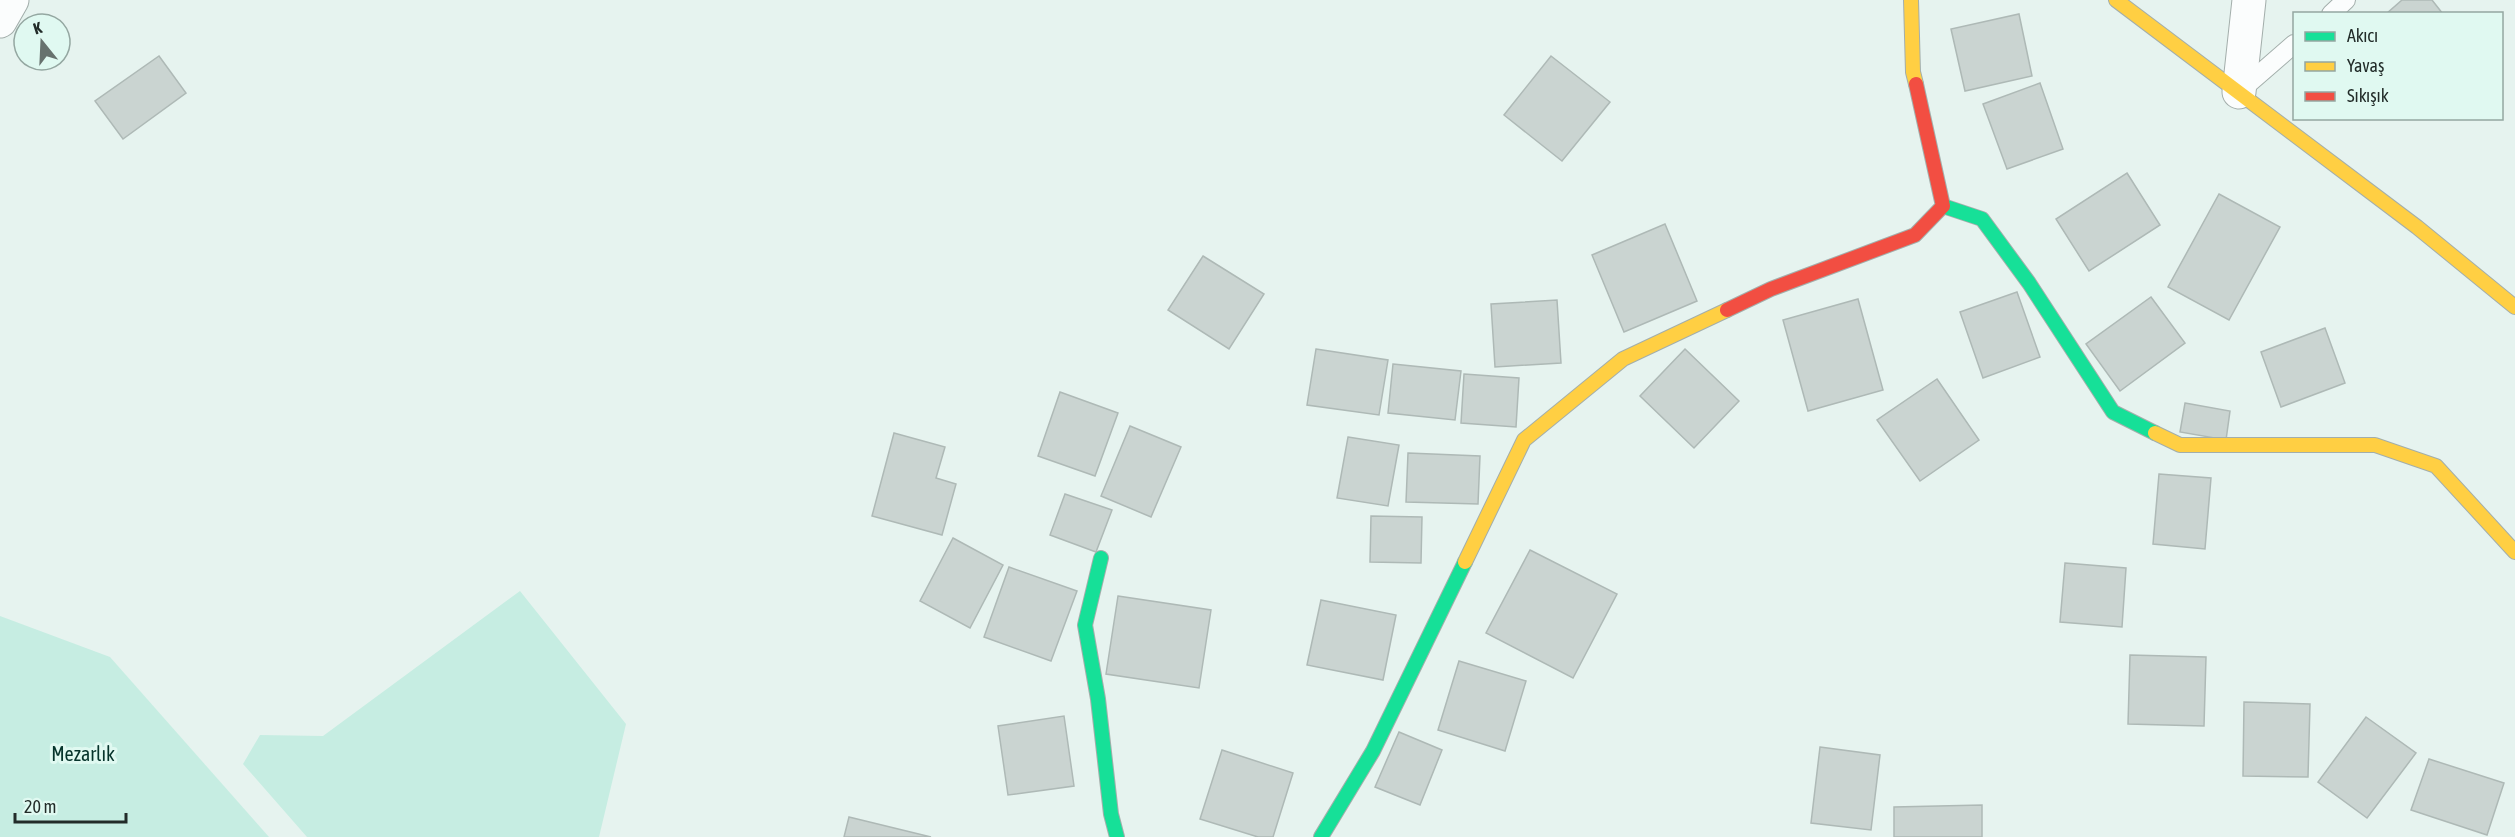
<svg xmlns="http://www.w3.org/2000/svg" width="2515" height="837" font-family="'Asap Condensed',sans-serif">
<style>
.green{fill:#c6ede2}
.building{fill:#cad4d1;stroke:#aeb9b6;stroke-width:1.5}
.lines{fill:none;stroke-linecap:round;stroke-linejoin:round}
.lane-casing{stroke:#a3aeab;stroke-width:20}
.street-casing{stroke:#a3aeab;stroke-width:35}
.fast-casing{stroke:#a3aeab;stroke-width:16}
.slow-casing{stroke:#a3aeab;stroke-width:16}
.jam-casing{stroke:#a3aeab;stroke-width:16}
.lane{stroke:#fbfdfd;stroke-width:18}
.street{stroke:#fbfdfd;stroke-width:33}
.fast{stroke:#16e098;stroke-width:14}
.slow{stroke:#ffcf43;stroke-width:14}
.jam{stroke:#f24e42;stroke-width:14}
.labels{text-anchor:middle;dominant-baseline:central;stroke-width:6;stroke-linejoin:round;paint-order:stroke}
.park-label{font-size:20px;fill:#06342b;stroke:#e0f9f1}
</style>
<rect width="100%" height="100%" fill="#e6f3ef"/>
<g class="green">
<polygon points="520,591 626,724 599,837 307,837 243,764 260,735 323,736"/>
<polygon points="0,616 110,657 269,837 0,837"/>
</g>
<g class="building">
<polygon points="2402,0 2432,0 2443,14 2386,14"/>
<polygon points="2019,14 2032,76 1965,91 1951,29"/>
<polygon points="159,56 186,93 123,139 95,101"/>
<polygon points="1551,56 1610,102 1562,161 1504,115"/>
<polygon points="2040,83 2063,149 2007,169 1983,104"/>
<polygon points="2127,173 2160,225 2089,271 2056,219"/>
<polygon points="2219,194 2280,227 2229,320 2168,287"/>
<polygon points="1665,224 1697,301 1624,332 1592,255"/>
<polygon points="1203,256 1264,294 1229,349 1168,310"/>
<polygon points="2017,292 2040,357 1983,378 1960,312"/>
<polygon points="2151,297 2185,343 2120,391 2086,344"/>
<polygon points="1858,299 1883,390 1808,411 1783,320"/>
<polygon points="1557,300 1561,363 1495,367 1491,304"/>
<polygon points="2325,328 2345,383 2281,407 2261,352"/>
<polygon points="1316,349 1388,360 1379,415 1307,405"/>
<polygon points="1685,349 1739,401 1694,448 1640,396"/>
<polygon points="1393,364 1461,371 1455,420 1388,413"/>
<polygon points="1464,374 1519,378 1516,427 1461,423"/>
<polygon points="1937,379 1979,440 1920,481 1877,420"/>
<polygon points="1060,392 1118,413 1095,476 1038,456"/>
<polygon points="2185,403 2230,411 2226,440 2180,432"/>
<polygon points="1130,426 1181,447 1151,517 1101,496"/>
<polygon points="894,433 945,447 936,478 956,484 942,535 872,516"/>
<polygon points="1348,437 1399,445 1388,506 1337,498"/>
<polygon points="1408,453 1480,456 1478,504 1406,502"/>
<polygon points="2159,474 2211,478 2205,549 2153,544"/>
<polygon points="1065,494 1112,510 1096,552 1050,535"/>
<polygon points="1371,516 1422,517 1421,563 1370,562"/>
<polygon points="953,538 1003,565 970,628 920,601"/>
<polygon points="1530,550 1617,594 1573,678 1486,633"/>
<polygon points="2065,563 2126,568 2122,627 2060,622"/>
<polygon points="1009,567 1077,591 1051,661 984,637"/>
<polygon points="1118,596 1211,610 1199,688 1106,674"/>
<polygon points="1321,600 1396,615 1383,680 1307,665"/>
<polygon points="2130,655 2206,657 2204,726 2128,724"/>
<polygon points="1459,661 1526,681 1505,751 1438,730"/>
<polygon points="2244,702 2310,704 2308,777 2243,776"/>
<polygon points="1064,716 1074,786 1008,795 998,726"/>
<polygon points="2366,717 2416,753 2367,818 2318,782"/>
<polygon points="1399,732 1442,750 1420,805 1375,787"/>
<polygon points="1820,747 1880,755 1871,830 1811,823"/>
<polygon points="1222,750 1293,773 1273,837 1258,837 1200,819"/>
<polygon points="2429,759 2504,783 2487,835 2411,810"/>
<polygon points="1982,805 1982,837 1894,837 1894,807"/>
<polygon points="849,817 931,837 844,837"/>
</g>
<g class="lines">
<defs>
<g id="lane">
<polyline points="2331,14 2346,0"/>
<polyline points="2240,91 2294,44"/>
</g>
<g id="street">
<polyline points="0,21 12,0"/>
<polyline points="2239,92 2249,0"/>
</g>
<g id="fast">
<polyline points="1943,206 1982,219 2029,283 2113,412 2155,433"/>
<polyline points="1101,558 1085,625 1098,699 1111,814 1117,837"/>
<polyline points="1321,837 1373,751 1465,562"/>
</g>
<g id="slow">
<polyline points="1911,0 1913,72 1916,84"/>
<polyline points="2116,0 2417,227 2515,307"/>
<polyline points="2155,433 2180,445 2375,445 2436,466 2515,552"/>
<polyline points="1465,562 1524,440 1623,359 1727,310"/>
</g>
<polyline id="jam" points="1727,310 1771,289 1915,235 1943,206 1916,84"/>
</defs>
<use href="#lane" class="lane-casing"/>
<use href="#street" class="street-casing"/>
<use href="#fast" class="fast-casing"/>
<use href="#slow" class="slow-casing"/>
<use href="#jam" class="jam-casing"/>
<use href="#lane" class="lane"/>
<use href="#street" class="street"/>
<use href="#fast" class="fast"/>
<use href="#slow" class="slow"/>
<use href="#jam" class="jam"/>
</g>
<g class="labels">
<g class="park-label">
<text x="83" y="753">Mezarlık</text>
</g>
</g>
<rect x="2293" y="12" width="210" height="108" fill="#e0f9f1" stroke="#94a7a1" stroke-width="1.5"/>
<rect x="2305" y="32" width="30" height="9" fill="#16e098" stroke="#94a7a1" stroke-width="1.5"/>
<text x="2347" y="42" font-size="18" fill="#222c29">Akıcı</text>
<rect x="2305" y="62" width="30" height="9" fill="#ffcf43" stroke="#94a7a1" stroke-width="1.5"/>
<text x="2347" y="72" font-size="18" fill="#222c29">Yavaş</text>
<rect x="2305" y="92" width="30" height="9" fill="#f24e42" stroke="#94a7a1" stroke-width="1.5"/>
<text x="2347" y="102" font-size="18" fill="#222c29">Sıkışık</text>
<g transform="translate(42 42) rotate(342)"><circle r="28" fill="#e0f9f1" stroke="#94a7a1" stroke-width="1.5"/>
<path d="M0-4.5L10 22L0 15L-10 22Z" fill="#67726e"/>
<text y="-9" font-size="16" font-weight="bold" text-anchor="middle" fill="#222c29">K</text>
</g>
<path d="M15 813v9h111v-9" fill="none" stroke="#222c29" stroke-width="3"/>
<text x="24" y="813" font-size="18" fill="#222c29" stroke="#e0f9f1" stroke-width="4.5" paint-order="stroke">20 m</text>
</svg>
